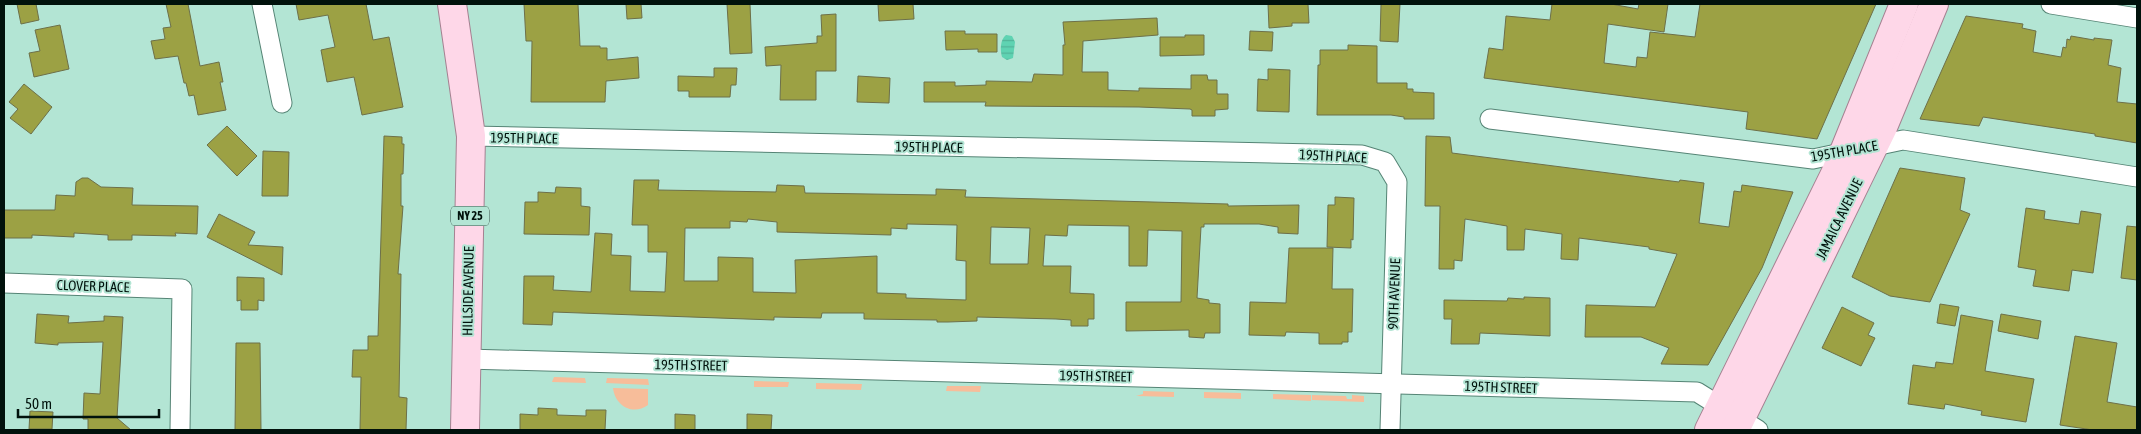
<svg xmlns="http://www.w3.org/2000/svg" width="2141" height="434" font-family="'Asap Condensed',sans-serif">
<style>
.grass{fill:#f7bd9a}
.water{fill:url(#water-rules)}
.building{fill:#9ca144;stroke:#6d7049;fill-rule:evenodd}
.lines{fill:none;stroke-linecap:round;stroke-linejoin:round}
.minor-casing{stroke:#558475;stroke-width:21}
.primary-casing{stroke:#a58191;stroke-width:30}
.minor{stroke:#fff;stroke-width:19}
.primary{stroke:#fed7e8;stroke-width:28}
.labels{text-anchor:middle;dominant-baseline:central;stroke-width:4;stroke-linejoin:round;paint-order:stroke}
.shield{fill:#b3e5d4;stroke:#365148;stroke-width:1}
.shield-label{font-size:12px;font-weight:bold;fill:#01120c}
.street-label{font-size:14px;fill:#01120c;stroke:#b3e5d4}
</style>
<defs>
<pattern id="water-rules" width="6" height="5" patternUnits="userSpaceOnUse" patternTransform="scale(1.25)"><rect width="6" height="5" fill="#5fd3b2"/><path d="M0 2.5h6" fill="none" stroke="#51b498"/></pattern>
</defs>
<rect width="100%" height="100%" fill="#b3e5d4"/>
<g class="grass">
<polygon points="554,377 585,378 586,383 552,382"/>
<polygon points="607,378 648,379 649,385 606,383"/>
<polygon points="754,381 789,382 788,387 754,387"/>
<polygon points="816,383 862,384 861,390 816,389"/>
<polygon points="947,386 981,386 980,392 946,391"/>
<path d="M613,388L648,389V405C633,416 615,406 613,388Z"/>
<polygon points="1143,391 1174,392 1174,397 1136,396 1143,394"/>
<polygon points="1204,392 1241,393 1241,399 1204,398"/>
<polygon points="1273,394 1311,395 1311,401 1273,399"/>
<polygon points="1312,395 1346,396 1347,399 1352,399 1352,395 1364,396 1364,402 1312,400"/>
</g>
<path class="water" d="M1006,35L1012,36L1015,42L1013,58L1007,60L1002,57C1000,50 1000,40 1006,35Z"/>
<g class="building">
<polygon points="17,4 36,4 39,20 21,24"/>
<polygon points="166,4 188,4 200,66 219,62 223,82 220,82 226,110 198,115 194,95 189,96 186,83 184,83 178,56 155,59 151,41 165,39 163,28 171,27"/>
<polygon points="296,4 366,4 373,40 389,37 403,107 362,115 354,77 327,82 321,50 335,47 328,15 299,20"/>
<polygon points="524,4 578,4 580,46 600,46 600,48 607,48 607,60 638,57 639,78 606,81 605,102 531,102 532,41 526,41"/>
<polygon points="626,4 641,4 642,18 627,19"/>
<polygon points="727,4 750,4 752,53 730,54"/>
<polygon points="878,4 913,4 914,19 879,21"/>
<polygon points="1268,4 1308,4 1309,23 1292,23 1292,26 1269,28"/>
<polygon points="1381,4 1400,4 1398,42 1380,41"/>
<polygon points="1552,4 1611,4 1638,9 1639,4 1668,4 1664,32 1608,24 1604,63 1636,67 1637,57 1647,58 1650,32 1695,37 1700,4 1876,4 1817,139 1746,129 1748,112 1484,78 1489,48 1503,50 1506,16 1550,20"/>
<polygon points="836,14 836,71 816,71 816,100 780,100 781,65 766,66 765,47 817,43 817,36 822,36 821,15"/>
<polygon points="1966,16 2023,24 2022,28 2036,31 2033,52 2061,57 2063,47 2066,48 2067,39 2070,40 2071,36 2094,40 2094,38 2112,40 2108,65 2121,68 2117,102 2137,104 2137,143 2095,136 2095,134 1983,117 1979,126 1920,119"/>
<polygon points="1157,18 1158,35 1083,41 1082,72 1108,72 1108,90 1139,91 1139,88 1191,89 1191,75 1207,75 1208,80 1217,80 1217,94 1228,94 1228,109 1215,110 1215,116 1192,116 1192,110 1190,109 1139,107 985,106 986,102 924,102 924,82 955,82 955,86 986,85 986,81 1032,82 1034,74 1063,75 1063,45 1065,45 1063,22"/>
<polygon points="60,25 69,69 34,77 29,53 40,51 35,30"/>
<polygon points="945,31 965,31 965,34 997,34 997,52 978,52 978,49 946,50"/>
<polygon points="1250,31 1273,32 1272,51 1249,50"/>
<polygon points="1185,35 1204,35 1204,55 1160,56 1160,37 1185,37"/>
<polygon points="1348,45 1377,46 1377,83 1407,83 1407,89 1413,89 1413,92 1434,93 1434,119 1404,119 1404,117 1391,115 1317,115 1318,65 1320,65 1320,50 1348,50"/>
<polygon points="714,68 737,68 736,85 731,85 730,97 689,97 689,91 678,91 678,76 714,77"/>
<polygon points="1268,69 1290,70 1289,112 1257,111 1258,79 1268,80"/>
<polygon points="858,76 890,78 889,103 857,102"/>
<polygon points="24,84 52,107 31,134 10,118 18,109 9,102"/>
<polygon points="227,126 257,156 237,176 207,145"/>
<polygon points="384,136 402,137 402,144 404,144 403,174 401,174 401,206 403,206 398,274 401,274 399,397 407,398 406,430 360,430 361,377 352,377 353,350 368,350 368,336 378,336"/>
<polygon points="1426,136 1450,137 1452,153 1679,182 1680,180 1704,183 1699,223 1729,227 1734,191 1741,192 1742,185 1793,192 1762,268 1708,365 1661,364 1669,348 1641,337 1585,337 1586,305 1655,307 1677,254 1649,249 1649,247 1579,238 1578,260 1561,259 1562,234 1525,229 1524,250 1507,250 1507,226 1465,219 1462,261 1454,260 1454,269 1439,269 1440,206 1425,206"/>
<polygon points="263,151 289,152 288,196 262,196"/>
<polygon points="1900,168 1965,178 1960,210 1970,214 1930,302 1890,296 1852,277"/>
<polygon points="82,178 88,178 101,187 133,188 132,205 198,206 197,234 175,233 176,236 132,235 132,240 108,240 108,235 74,233 74,237 32,235 32,238 4,238 4,210 55,210 56,195 75,196 76,182"/>
<path d="M634,180H659L658,190L776,192L777,185L804,186L805,193L936,195V189L966,190L965,197L1228,204V206L1299,205L1298,234L1278,233V227L1259,224H1204V227H1201L1197,298L1209,300V303L1220,304V333H1205L1204,338L1189,337V330L1126,331V302H1181L1182,231L1148,230L1147,266H1129V226L1068,225L1067,236L1045,235L1043,266H1071L1070,293L1094,294V319H1088V326H1071V320L1056,319L977,317V321L948,322H937V320L864,319V313H822L821,318L774,317V320L553,312L552,325L523,324L524,276H554L553,290L591,292L595,233L612,234L611,255L631,256L630,291L665,292L667,252H648V225H632ZM748,219L777,222V232L891,235V228L907,229V224L957,225L956,260L966,261V300L906,298V294L877,293V256L795,260L796,293L753,292V258L718,257V281H684L685,228H730V221L747,222ZM991,227L1030,228L1028,264H990Z"/>
<polygon points="556,187 581,188 581,206 590,207 589,235 524,234 525,202 538,202 538,192 555,193"/>
<polygon points="1335,197 1354,198 1353,240 1351,239 1351,248 1327,247 1328,205 1335,205"/>
<polygon points="2026,208 2045,211 2044,219 2079,224 2081,211 2101,214 2093,273 2072,270 2069,291 2033,286 2036,270 2018,267"/>
<polygon points="219,214 255,232 248,245 283,247 282,275 207,237"/>
<polygon points="2127,226 2137,227 2137,280 2121,278"/>
<polygon points="1289,248 1333,248 1332,289 1353,289 1352,332 1348,332 1348,342 1342,342 1342,344 1319,344 1319,333 1286,332 1285,336 1249,335 1250,302 1286,303"/>
<polygon points="237,277 264,278 264,301 258,300 258,310 241,310 241,300 237,301"/>
<polygon points="1524,297 1550,298 1550,336 1480,333 1479,344 1451,344 1452,319 1444,319 1444,300 1507,301 1508,298 1524,299"/>
<polygon points="1940,304 1959,307 1955,326 1937,323"/>
<polygon points="1842,307 1874,323 1868,335 1875,338 1861,366 1822,348"/>
<polygon points="37,314 69,316 68,323 104,321 104,316 123,317 117,418 131,430 88,430 88,419 83,419 84,393 100,394 103,342 58,343 58,345 35,343"/>
<polygon points="2001,314 2041,321 2038,339 1998,331"/>
<polygon points="1961,315 1993,321 1985,371 2034,379 2026,422 1981,415 1982,411 1945,404 1944,409 1908,404 1913,365 1935,368 1936,362 1953,364"/>
<polygon points="2075,336 2117,343 2107,402 2137,407 2137,430 2093,430 2060,425"/>
<polygon points="236,343 260,343 261,430 235,430"/>
<polygon points="538,408 557,409 557,415 586,416 586,410 606,410 605,430 520,430 520,414 538,415"/>
<polygon points="30,411 53,412 52,429 29,429"/>
<polygon points="675,414 695,415 695,430 675,430"/>
<polygon points="747,414 772,415 771,430 747,430"/>
</g>
<g class="lines">
<defs>
<g id="minor">
<polyline points="262,4 282,103"/>
<polyline points="2051,4 2137,18"/>
<polyline points="1490,119 1813,159 1903,140 2137,177"/>
<polyline points="471,136 1362,155 1385,162 1397,182 1390,430"/>
<polyline points="4,283 182,289 180,430"/>
<polyline points="467,359 1697,392 1758,430"/>
</g>
<g id="primary">
<polyline points="452,4 471,136 465,430"/>
<polyline points="1709,430 1835,174 1904,4"/>
<polyline points="1735,430 1883,127 1934,4"/>
</g>
</defs>
<use href="#minor" class="minor-casing"/>
<use href="#primary" class="primary-casing"/>
<use href="#minor" class="minor"/>
<use href="#primary" class="primary"/>
</g>
<g class="labels">
<rect class="shield" x="451" y="206.5" width="38" height="19" rx="4"/>
<g class="shield-label">
<text x="470" y="216">NY 25</text>
</g>
<g class="street-label">
<text transform="translate(524 138) rotate(1)">195TH PLACE</text>
<text transform="translate(929 147) rotate(1)">195TH PLACE</text>
<text transform="translate(1844 151) rotate(-10)">195TH PLACE</text>
<text transform="translate(1333 156) rotate(3)">195TH PLACE</text>
<text transform="translate(1839 219) rotate(-64)">JAMAICA AVENUE</text>
<text transform="translate(93 286) rotate(2)">CLOVER PLACE</text>
<text transform="translate(468 291) rotate(-89)">HILLSIDE AVENUE</text>
<text transform="translate(1394 294) rotate(-88)">90TH AVENUE</text>
<text transform="translate(691 365) rotate(1)">195TH STREET</text>
<text transform="translate(1096 376) rotate(1)">195TH STREET</text>
<text transform="translate(1501 387) rotate(2)">195TH STREET</text>
</g>
</g>
<rect width="2141" height="434" fill="none" stroke="#01120c" stroke-width="10"/>
<path d="M18 409v8h141v-8" fill="none" stroke="#01120c" stroke-width="2.5"/>
<text x="25" y="409" font-size="15" fill="#01120c" stroke="#b3e5d4" stroke-width="4" paint-order="stroke">50 m</text>
</svg>
